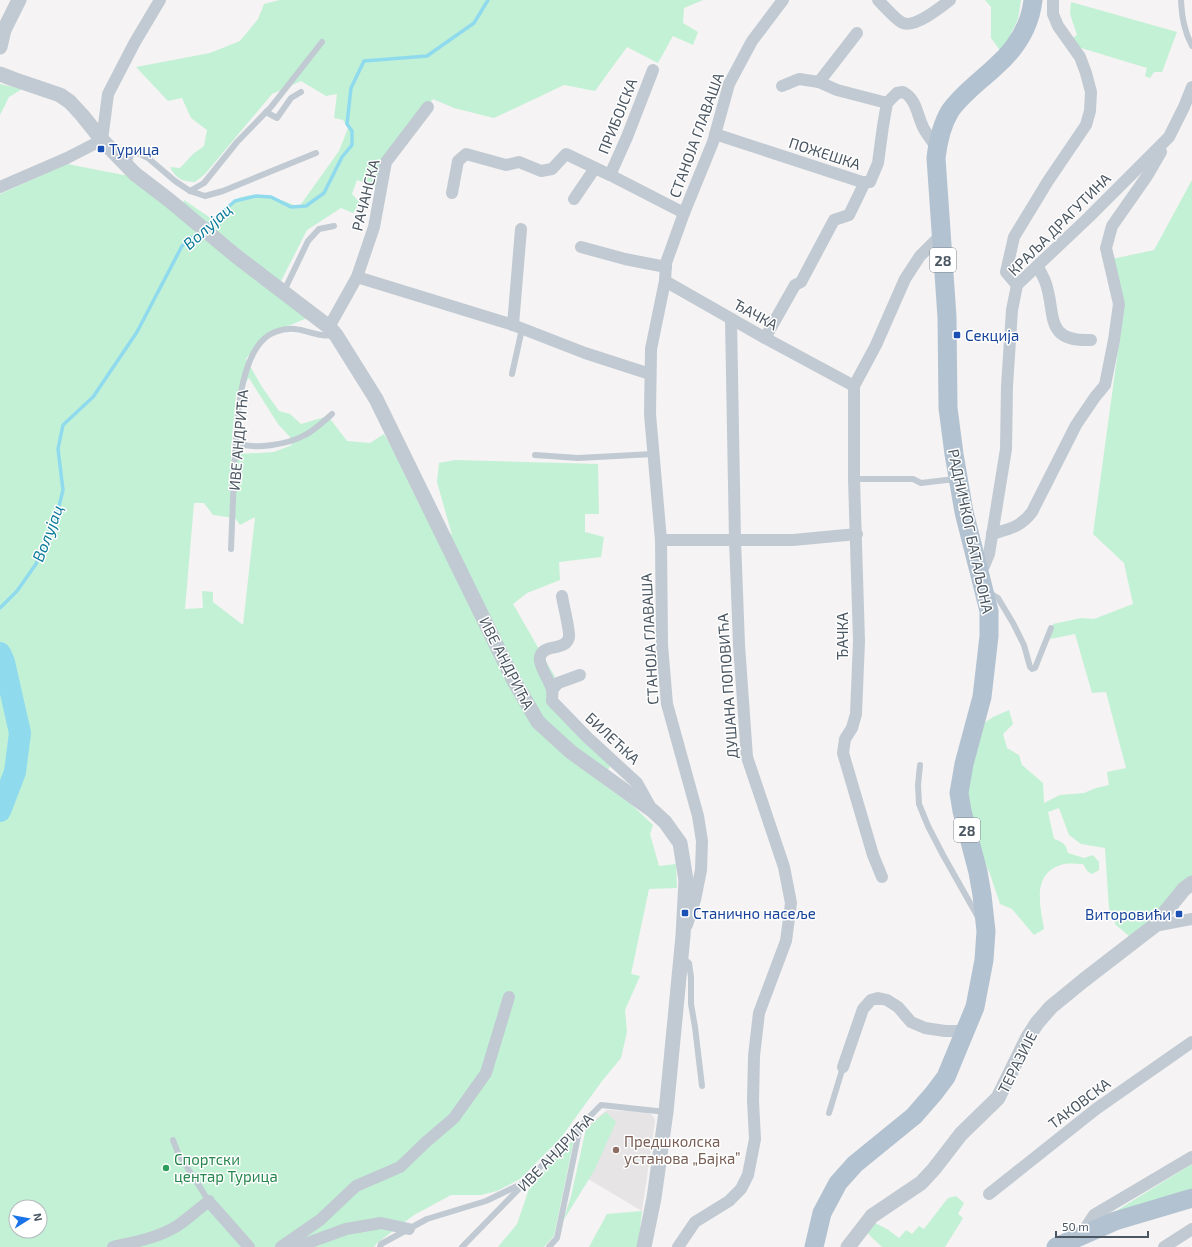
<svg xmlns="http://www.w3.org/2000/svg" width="1192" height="1247" font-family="'Exo 2',sans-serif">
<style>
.education{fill:#e6e4e5}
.green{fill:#c3f1d5;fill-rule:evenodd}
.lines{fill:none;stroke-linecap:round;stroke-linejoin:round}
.stream{stroke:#90daee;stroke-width:3.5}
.river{stroke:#90daee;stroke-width:22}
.service{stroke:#c1cad2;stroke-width:6}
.minor{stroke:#c1cad2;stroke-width:12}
.tertiary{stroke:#c1cad2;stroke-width:15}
.primary{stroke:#b3c2d1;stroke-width:19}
.transit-dot{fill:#1a4fb4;stroke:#fff;stroke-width:1.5}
.education-dot{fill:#8d6e63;stroke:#fff;stroke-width:1.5}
.leisure-dot{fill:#2e9e5b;stroke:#fff;stroke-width:1.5}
.labels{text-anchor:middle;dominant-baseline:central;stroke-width:3;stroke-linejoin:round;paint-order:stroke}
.shield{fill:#fff;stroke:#808990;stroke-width:1}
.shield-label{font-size:14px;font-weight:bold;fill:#4a5661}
.street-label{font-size:15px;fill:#4a5661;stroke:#fff}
.transit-label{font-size:15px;fill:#164399;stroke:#fff;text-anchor:start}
.education-label{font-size:15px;fill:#785e54;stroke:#fff;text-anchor:start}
.leisure-label{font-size:15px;fill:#27864d;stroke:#fff;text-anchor:start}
.water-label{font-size:16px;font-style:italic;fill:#0c7c9b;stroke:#fff}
</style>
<rect width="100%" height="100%" fill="#f5f3f3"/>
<polygon class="education" points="607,1110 649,1112 654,1117 655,1121 642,1211 578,1173 586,1127"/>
<g class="green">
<path d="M280,0H703L684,8L683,23L698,32L693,45L673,36L658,63L627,47L595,91L564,85L494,118L454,108L433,99L397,144L377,187L357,180L352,194L360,203L353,213L341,208L307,230L280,283L247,255L182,206L184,200L212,219C219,213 231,201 239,198C260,190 280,199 299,207L339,151L348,128L343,120L334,118L337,94L326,96L301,81L272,94L205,174L195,182C183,182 175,178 170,167L180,168L193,154L204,146L207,130L191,118L182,98L168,101L136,67L210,53L240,41L258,19L264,4Z"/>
<polygon points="985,0 1021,0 1018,19 1002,53 991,38 991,7"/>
<polygon points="1071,2 1177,32 1162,72 1154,72 1150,78 1145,76 1147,68 1078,47 1072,39 1077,35 1070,14"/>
<polygon points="0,84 22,89 9,97 0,115"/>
<path d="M67,164L129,176L307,318L262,337L246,359L262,387L279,411L290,414L301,424L328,416L347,441L370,443L384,434L393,450L421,508L452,535L437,482L439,463L455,460L598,464L599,514H585V532L604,537L601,557L559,562L560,580L527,593L513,604L558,682L550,706L611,765L600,782L632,805L653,825L650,834L659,866L676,864L677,888L649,889L631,974L640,976L625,1010L627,1032L621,1058L602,1081L560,1139L520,1179L497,1191L481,1195H451L414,1215L377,1243L374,1247H0V194ZM249,378L278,424L290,437L292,445L274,452L239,454L231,460V447L236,395ZM194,503H204L213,515L235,518L240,525L255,517L243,625L213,602V592L202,591L203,608L185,609ZM16,1207H40V1231H16Z"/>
<path d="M1192,180V876C1173,899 1154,920 1129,936L1116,925L1109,909L1105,848L1081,844L1069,835L1059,808L1048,812L1054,839C1063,842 1066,844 1068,853L1084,858L1093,855L1099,862V870L1092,874L1087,871L1083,864C1077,864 1070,863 1064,864C1031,872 1040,905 1044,929L1034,935L1012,909L1000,904L990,874L978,848L965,796L984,723L993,717L1009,710L1013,724L1003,734L1007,748L1019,755L1022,765L1043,783L1044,803L1060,795L1084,793L1096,788L1109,785L1107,772L1126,768L1106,692L1092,693L1075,634L1050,639L1053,624L1081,618L1094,619L1133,604L1124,563L1093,534L1121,328L1112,259L1154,250Z"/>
<polygon points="606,1112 616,1122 594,1171 563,1221 571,1196 586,1129"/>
<polygon points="574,1139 554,1236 544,1247 498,1247 517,1224 531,1183"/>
<polygon points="1192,1164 1192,1189 1108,1216"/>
<polygon points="956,1196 964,1203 958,1214 963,1218 945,1247 882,1247 866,1232 875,1223 887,1229 899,1238 906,1230 912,1234 919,1226 924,1229 948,1198"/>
<polygon points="642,1211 638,1247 589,1247 607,1214"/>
</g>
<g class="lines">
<g class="stream">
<polyline points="206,226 235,201 256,196 271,197 291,207 306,206 324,193 342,157 352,145 352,131 347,124 351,88 364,61 427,56 474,23 488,0"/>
<polyline points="0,608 17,591 36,564 55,522 63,490 58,449 63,425 93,397 137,332 182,246 200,231"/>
</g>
<polyline class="river" points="0,653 4,662 20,733 15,772 0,811"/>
<g class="service">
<path d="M1181,0C1182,18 1184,30 1192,46"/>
<polyline points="266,112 277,118 291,98 301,92"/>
<polyline points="131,165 129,162 131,154 138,153 148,158 175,181 190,191 205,196 223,191 316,153"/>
<polyline points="190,191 204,183 237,142 271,107 322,42"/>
<polyline points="284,291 308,241 319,229 334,226"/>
<polyline points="512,374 522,329"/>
<path d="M236,442C252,451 289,444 305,435C315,430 324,421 332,414"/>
<polyline points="535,455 578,458 653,454"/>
<polyline points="854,479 913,479 921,483 955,479"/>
<path d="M231,549C232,525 233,501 234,476C236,441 235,347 275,332C301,322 313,339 334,335"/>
<polyline points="988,592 998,598 1013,623 1024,645 1030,667 1032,669 1035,668 1051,628"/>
<polyline points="920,765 918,785 919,804 928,826 943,855 978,917"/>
<polyline points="682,959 684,959 689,963 691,977 691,1004 695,1027 702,1086"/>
<polyline points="829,1113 843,1067"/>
<polyline points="173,1140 178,1153 210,1203"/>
<polyline points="380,1247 381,1244 427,1219 486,1201 521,1184"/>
<polyline points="462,1247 601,1105 666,1112"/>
<polyline points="549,1247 557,1238 580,1127"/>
</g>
<g class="minor">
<path d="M878,0C883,5 897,21 903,23C915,28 941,7 950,0"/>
<polyline points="819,82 857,33"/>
<polyline points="782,86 799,79 819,82 837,90 887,103"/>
<path d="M715,134L862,182H870L878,163L883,126L887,103L897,93L903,92C917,99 917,116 924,129C928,136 933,142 937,148"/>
<polyline points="610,175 627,137 653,70"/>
<polyline points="0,187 67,158 102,140 108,94 135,42 160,0"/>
<polyline points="452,193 458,161 466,154 506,165 519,162 541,171 552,169 566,154 610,175 684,213"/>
<polyline points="574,199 595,168"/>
<polyline points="581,247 625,259 666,267"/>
<path d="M1038,267C1040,271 1043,276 1045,281C1057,312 1042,342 1091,340"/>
<polyline points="357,277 513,325 585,353 650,374"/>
<polyline points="665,281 765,338 854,386"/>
<polyline points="1017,285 1006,272 1014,237 1048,181 1086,125 1090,111 1091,92 1086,73 1080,57 1058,26 1053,14 1053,0"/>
<polyline points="513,325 521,229"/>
<polyline points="329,327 357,277 374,227 386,162 428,107"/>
<polyline points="765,338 795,285 801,282 834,220 849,215 865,182"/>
<path d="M992,534C1009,529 1021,527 1032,512L1076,425L1095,397L1105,385L1114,340L1119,304L1106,248L1112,226L1147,176L1161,152"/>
<polyline points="661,540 793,540 857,534"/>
<polyline points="979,570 984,566 989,554 1006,449 1007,386 1012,310 1017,285 1089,217 1169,137 1184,107 1192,87"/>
<path d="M562,596C563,604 570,630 569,637C566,652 543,643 540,657C538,664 549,680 552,689C553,692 552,697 552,701L587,737L637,783L652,810"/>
<polyline points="552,690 558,683 580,675"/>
<polyline points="882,877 873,855 843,753 845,739 852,728 856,714 859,641 854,479 854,386 876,345 905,279 920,256 941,235"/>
<polyline points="687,925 695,900 701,870 702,841 698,816 667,704 662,645 661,540 650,414 651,349 665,281 666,263 684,213 713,142 729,84 752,41 783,0"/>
<polyline points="1154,926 1192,919"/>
<polyline points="843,1067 863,1009 871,1000 878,998 887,1000 898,1007 911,1022 925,1028 945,1031 966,1031"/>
<polyline points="989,1194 1096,1109 1192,1042"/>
<polyline points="211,1204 249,1247"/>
<polyline points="1082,1235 1086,1227 1094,1215 1192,1157"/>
<path d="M113,1247C134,1242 158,1238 177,1226C188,1219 198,1209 209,1201"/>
<polyline points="281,1247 320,1220 356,1186 400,1167 426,1142 454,1118 486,1073 509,997"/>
<polyline points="297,1247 346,1229 381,1223 409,1229"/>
<polyline points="678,1247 695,1222 729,1201 741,1189 748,1175 755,1139 753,1101 754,1056 759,1013 786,941 791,903 784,867 747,757 739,645 735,540 731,319"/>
<polyline points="1164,1247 1192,1229"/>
</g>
<g class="tertiary">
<polyline points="0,47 4,30 19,0"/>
<polyline points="0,74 13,79 60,95 70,102 82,115 102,140 135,174 169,200 236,256 329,327 336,335 376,399 513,679 538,722 571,752 653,811 665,822 680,843 686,880 683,936 666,1112 654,1198 644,1247"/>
<polyline points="848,1247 872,1216 921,1183 934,1169 961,1134 998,1098 1028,1037 1037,1023 1051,1007 1084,980 1154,926 1184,889 1192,883"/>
</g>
<g class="primary">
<path d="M814,1247L822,1213L838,1183L855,1164L914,1116L934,1093L946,1077L975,1007L984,960L986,931L982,895L978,872L962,811L959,793L964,764L982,697L989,636V611L964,512L954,454L948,408L947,317L936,158C938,141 941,126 950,111C962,94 979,82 994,68C1015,50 1030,27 1033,0"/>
<polyline points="1056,1247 1115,1221 1192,1198"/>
</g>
</g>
<g class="transit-dot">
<rect x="97" y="145" width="8" height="8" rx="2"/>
<rect x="953" y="331" width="8" height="8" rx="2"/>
<rect x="681" y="909" width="8" height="8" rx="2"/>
<rect x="1175" y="910" width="8" height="8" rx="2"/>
</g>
<circle class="education-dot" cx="616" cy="1150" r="4"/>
<circle class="leisure-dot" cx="166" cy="1168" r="4"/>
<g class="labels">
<g class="shield">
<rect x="930" y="248" width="26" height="24" rx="3"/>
<rect x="954" y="818" width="26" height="24" rx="3"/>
</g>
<g class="shield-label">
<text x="943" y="260">28</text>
<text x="967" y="830">28</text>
</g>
<g class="street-label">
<text transform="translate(617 116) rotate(-68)">ПРИБОЈСКА</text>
<text transform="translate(696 135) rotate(-70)">СТАНОЈА ГЛАВАША</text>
<text transform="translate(825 153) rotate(18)">ПОЖЕШКА</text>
<text transform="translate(365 195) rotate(-76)">РАЧАНСКА</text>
<text transform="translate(1059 224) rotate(-45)">КРАЉА ДРАГУТИНА</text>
<text transform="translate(756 314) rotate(29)">ЂАЧКА</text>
<text transform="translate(238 440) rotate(-85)">ИВЕ АНДРИЋА</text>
<text transform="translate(971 531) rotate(78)">РАДНИЧКОГ БАТАЉОНА</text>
<text transform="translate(842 636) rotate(-90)">ЂАЧКА</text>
<text transform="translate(649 639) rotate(-93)">СТАНОЈА ГЛАВАША</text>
<text transform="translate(507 663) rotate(63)">ИВЕ АНДРИЋА</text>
<text transform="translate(727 686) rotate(-94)">ДУШАНА ПОПОВИЋА</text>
<text transform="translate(613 738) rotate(43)">БИЛЕЋКА</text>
<text transform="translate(1017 1062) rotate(-63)">ТЕРАЗИЈЕ</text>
<text transform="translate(1079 1103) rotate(-37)">ТАКОВСКА</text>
<text transform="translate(555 1152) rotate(-46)">ИВЕ АНДРИЋА</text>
</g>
<g class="transit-label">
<text x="109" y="149">Турица</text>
<text x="965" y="335">Секција</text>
<text x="693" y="913">Станично насеље</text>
<text x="1171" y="914" text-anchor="end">Виторовићи</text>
</g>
<g class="education-label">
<text x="624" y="1141">Предшколска<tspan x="624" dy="17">установа „Бајка”</tspan></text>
</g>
<g class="leisure-label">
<text x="174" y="1159">Спортски<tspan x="174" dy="17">центар Турица</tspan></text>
</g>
<g class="water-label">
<text transform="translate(207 226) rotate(-42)">Волујац</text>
<text transform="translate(47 533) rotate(-69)">Волујац</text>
</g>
</g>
<g transform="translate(28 1219) rotate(79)"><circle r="19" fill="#ffffff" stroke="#b7bbc0"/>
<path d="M0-3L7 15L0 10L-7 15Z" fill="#1a73e8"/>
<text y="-6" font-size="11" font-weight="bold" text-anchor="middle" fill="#4a5661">N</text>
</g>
<path d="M1056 1231v6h92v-6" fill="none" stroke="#4a5661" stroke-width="2"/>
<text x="1062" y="1231" font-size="12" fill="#4a5661" stroke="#ffffff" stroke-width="3" paint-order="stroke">50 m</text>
</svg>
